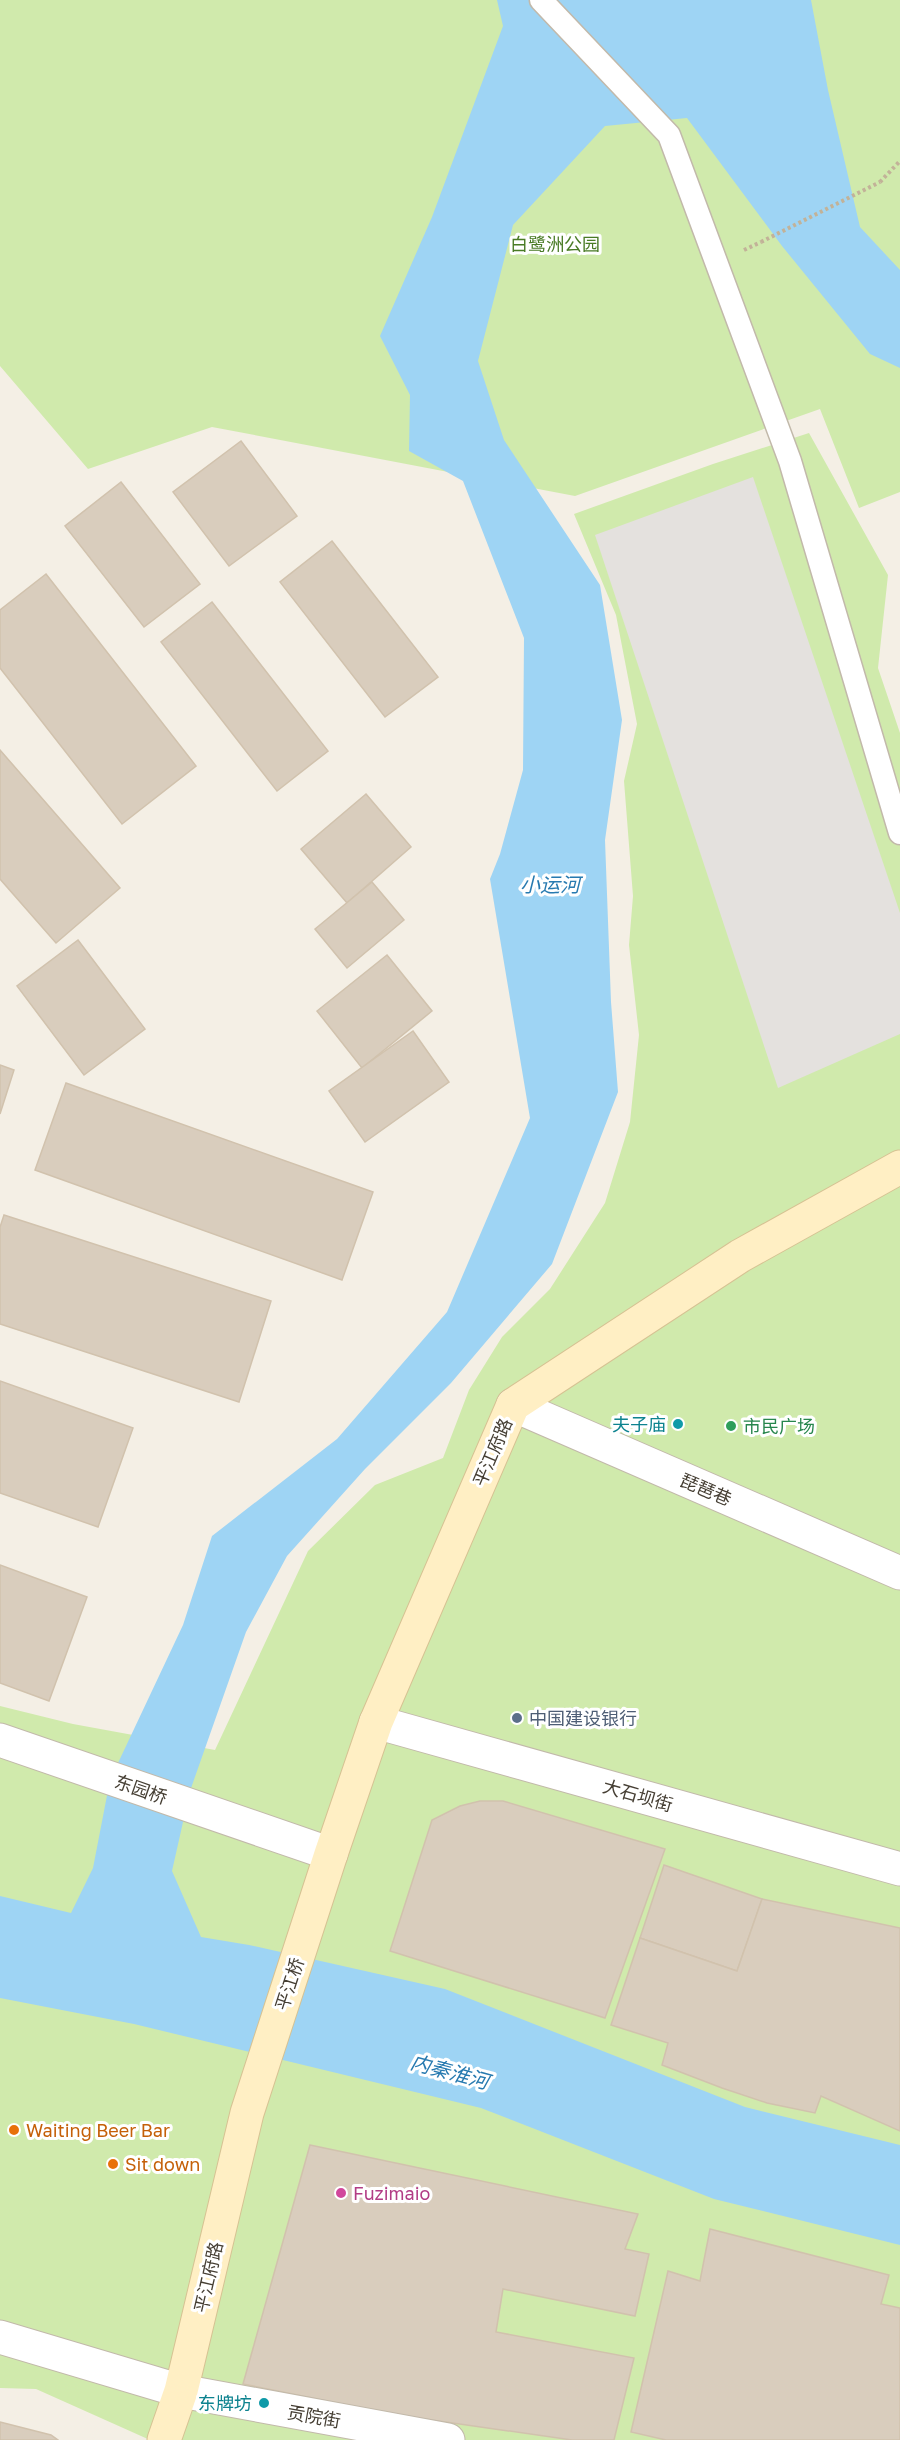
<svg xmlns="http://www.w3.org/2000/svg" width="900" height="2440" font-family="'Golos Text','Noto Sans SC',sans-serif">
<style>
.green{fill:#d0eaac}
.parking{fill:#e4e1de}
.water{fill:#9ed4f4}
.building{fill:#d9cdbd;stroke:#d1c2ad;stroke-width:1.5}
.lines{fill:none;stroke-linecap:round;stroke-linejoin:round}
.lane-casing{stroke:#c2b9aa;stroke-width:25}
.street-casing{stroke:#c2b9aa;stroke-width:35}
.secondary-casing{stroke:#d6c293;stroke-width:35}
.path{stroke:#c2b298;stroke-width:4;stroke-dasharray:3 3;stroke-linecap:butt}
.lane{stroke:#fff;stroke-width:22}
.street{stroke:#fff;stroke-width:33}
.secondary{stroke:#ffefc4;stroke-width:33}
.path-bridge{stroke:#c2b298;stroke-width:4;stroke-dasharray:3 3;stroke-linecap:butt}
.culture-dot{fill:#0f9aa8;stroke:#fff;stroke-width:2}
.leisure-dot{fill:#2e9e5b;stroke:#fff;stroke-width:2}
.service-dot{fill:#5c6f8a;stroke:#fff;stroke-width:2}
.food-dot{fill:#e8710a;stroke:#fff;stroke-width:2}
.hotel-dot{fill:#d1479c;stroke:#fff;stroke-width:2}
.labels{text-anchor:middle;dominant-baseline:central;stroke-width:6;stroke-linejoin:round;paint-order:stroke}
.park-label{font-size:18px;fill:#497b25;stroke:#fff}
.culture-label{font-size:18px;fill:#0d838f;stroke:#fff;text-anchor:end}
.leisure-label{font-size:18px;fill:#27864d;stroke:#fff;text-anchor:start}
.street-label{font-size:18px;fill:#463f34;stroke:#fff}
.service-label{font-size:18px;fill:#4e5e75;stroke:#fff;text-anchor:start}
.food-label{font-size:18px;fill:#c56008;stroke:#fff;text-anchor:start}
.hotel-label{font-size:18px;fill:#b23c85;stroke:#fff;text-anchor:start}
.water-label{font-size:20px;font-style:italic;fill:#277ab0;stroke:#fff}
</style>
<rect width="100%" height="100%" fill="#f4efe5"/>
<g class="green">
<polygon points="0,0 900,0 900,492 859,508 820,409 575,496 212,427 88,469 0,366"/>
<polygon points="809,433 888,575 878,668 900,733 900,2440 150,2440 36,2389 0,2388 0,1706 73,1724 215,1750 308,1551 375,1485 443,1458 469,1390 502,1337 550,1289 605,1203 630,1122 639,1035 629,945 633,896 624,781 637,724 616,615 574,514 713,464"/>
</g>
<polygon class="parking" points="753,477 900,913 900,1034 778,1088 595,535"/>
<polygon class="water" points="497,0 811,0 828,90 860,227 900,270 900,368 870,354 782,246 687,118 605,126 513,225 478,361 504,440 600,585 622,720 605,840 611,1002 618,1092 552,1264 451,1383 365,1469 287,1556 246,1632 190,1791 172,1871 201,1937 249,1945 445,1989 745,2107 900,2145 900,2245 714,2199 481,2108 134,2024 0,1998 0,1896 71,1913 93,1868 110,1780 183,1625 212,1536 337,1439 447,1312 530,1118 490,879 500,854 523,770 524,638 463,481 409,451 410,395 380,336 432,217 503,26"/>
<g class="building">
<polygon points="241,441 297,516 229,566 173,492"/>
<polygon points="121,482 200,584 144,627 65,526"/>
<polygon points="332,541 438,677 385,717 280,582"/>
<polygon points="46,574 196,766 122,824 0,668 0,610"/>
<polygon points="212,602 328,751 277,791 161,642"/>
<polygon points="0,750 120,888 56,943 0,879"/>
<polygon points="366,794 411,847 347,903 301,849"/>
<polygon points="372,882 404,920 347,968 315,929"/>
<polygon points="78,940 145,1029 84,1075 17,986"/>
<polygon points="387,955 432,1011 362,1068 317,1011"/>
<polygon points="413,1031 449,1082 365,1142 329,1091"/>
<polygon points="0,1065 14,1070 0,1114"/>
<polygon points="66,1083 373,1192 342,1280 35,1170"/>
<polygon points="4,1215 271,1301 239,1402 0,1324 0,1227"/>
<polygon points="0,1381 133,1428 98,1527 0,1493"/>
<polygon points="0,1565 87,1597 49,1701 0,1683"/>
<polygon points="480,1801 503,1801 665,1849 605,2018 390,1951 432,1820 460,1806"/>
<polygon points="664,1865 762,1899 737,1971 640,1938"/>
<polygon points="762,1899 900,1928 900,2131 821,2096 815,2113 767,2103 722,2088 662,2065 668,2043 611,2025 640,1938 737,1971"/>
<polygon points="310,2145 638,2214 625,2249 649,2254 635,2316 503,2289 496,2332 634,2358 614,2440 572,2440 397,2415 243,2384"/>
<polygon points="710,2229 889,2275 881,2304 900,2308 900,2440 666,2440 631,2432 668,2271 700,2281"/>
<polygon points="0,2422 51,2435 58,2440 0,2440"/>
</g>
<g class="lines">
<defs>
<polyline id="lane" points="541,0 669,135 790,461 900,833"/>
<g id="street">
<polyline points="513,1405 900,1573"/>
<polyline points="376,1722 900,1869"/>
<polyline points="0,1740 331,1854"/>
<polyline points="0,2337 181,2391 448,2440"/>
</g>
<polyline id="secondary" points="164,2440 181,2391 247,2113 331,1854 376,1722 513,1405 740,1256 900,1167"/>
</defs>
<use href="#lane" class="lane-casing"/>
<use href="#street" class="street-casing"/>
<use href="#secondary" class="secondary-casing"/>
<g class="path">
<polyline points="880,182 900,161"/>
<polyline points="744,250 761,242"/>
</g>
<use href="#lane" class="lane"/>
<use href="#street" class="street"/>
<use href="#secondary" class="secondary"/>
<polyline class="path-bridge" points="761,242 880,182"/>
</g>
<g class="culture-dot">
<circle cx="678" cy="1424" r="6"/>
<circle cx="264" cy="2403" r="6"/>
</g>
<circle class="leisure-dot" cx="731" cy="1426" r="6"/>
<circle class="service-dot" cx="517" cy="1718" r="6"/>
<g class="food-dot">
<circle cx="14" cy="2130" r="6"/>
<circle cx="113" cy="2164" r="6"/>
</g>
<circle class="hotel-dot" cx="341" cy="2193" r="6"/>
<g class="labels">
<g class="park-label">
<text x="555" y="244">白鹭洲公园</text>
</g>
<g class="culture-label">
<text x="666" y="1424">夫子庙</text>
<text x="252" y="2403">东牌坊</text>
</g>
<g class="leisure-label">
<text x="743" y="1426">市民广场</text>
</g>
<g class="street-label">
<text transform="translate(492 1452) rotate(-67)">平江府路</text>
<text transform="translate(706 1489) rotate(23)">琵琶巷</text>
<text transform="translate(141 1789) rotate(19)">东园桥</text>
<text transform="translate(638 1795) rotate(16)">大石坝街</text>
<text transform="translate(289 1984) rotate(-72)">平江桥</text>
<text transform="translate(208 2277) rotate(-77)">平江府路</text>
<text transform="translate(314 2416) rotate(10)">贡院街</text>
</g>
<g class="service-label">
<text x="529" y="1718">中国建设银行</text>
</g>
<g class="food-label">
<text x="26" y="2130">Waiting Beer Bar</text>
<text x="125" y="2164">Sit down</text>
</g>
<g class="hotel-label">
<text x="353" y="2193">Fuzimaio</text>
</g>
<g class="water-label">
<text x="550" y="884">小运河</text>
<text transform="translate(450 2071) rotate(15)">内秦淮河</text>
</g>
</g>
</svg>
